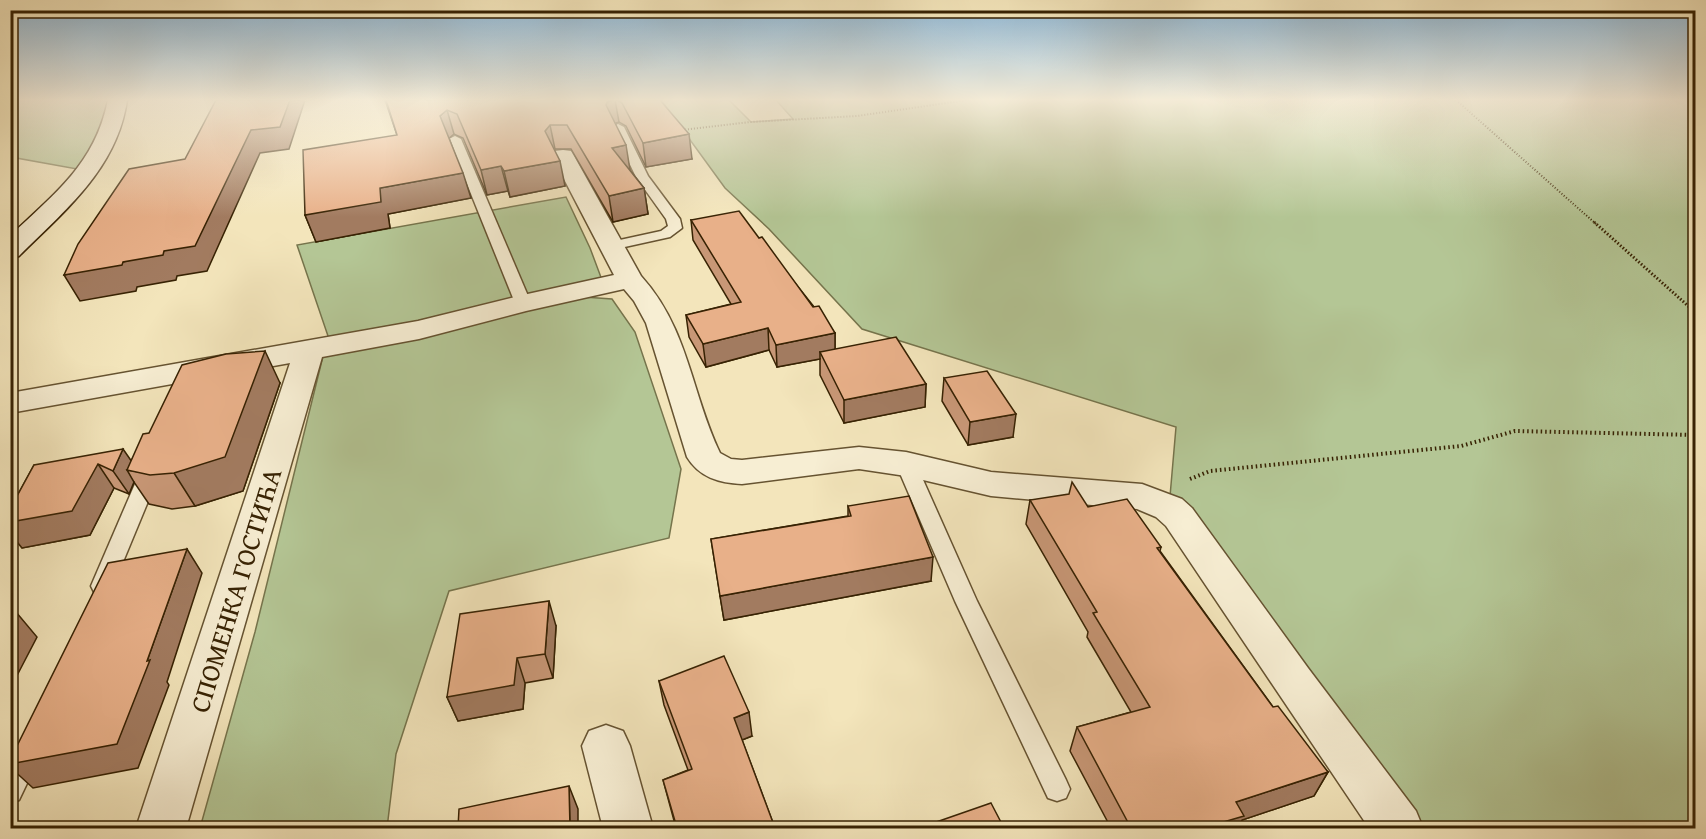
<svg xmlns="http://www.w3.org/2000/svg" width="1706" height="839" font-family="'Gentium Book Plus',serif">
<style>
.green{fill:#b4c695;stroke:#76744c;stroke-width:1.5}
.lines{fill:none;stroke-linecap:round;stroke-linejoin:round}
.lane-casing{stroke:#665331;stroke-width:3}
.street-casing{stroke:#665331;stroke-width:3}
.secondary-casing{stroke:#372203;stroke-width:3}
.path-far2{stroke:#372203;stroke-width:2;stroke-dasharray:1 2;stroke-linecap:butt}
.path-far1{stroke:#372203;stroke-width:3;stroke-dasharray:1.5 2;stroke-linecap:butt}
.path{stroke:#372203;stroke-width:4;stroke-dasharray:1.5 3;stroke-linecap:butt}
.lane{fill:#f7eed3;fill-rule:evenodd}
.street{fill:#f7eed3;fill-rule:evenodd}
.secondary{fill:#f7eed3;fill-rule:evenodd}
.wall{fill:#c89776;stroke:#372203;stroke-width:1.5}
.shaded-wall{fill:#a27b60;stroke:#372203;stroke-width:1.5}
.building{fill:#e8b089;stroke:#372203;stroke-width:1.5}
.labels{text-anchor:middle;dominant-baseline:central;stroke-width:4.5;stroke-linejoin:round;paint-order:stroke}
.near-street-label{font-size:27px;fill:#372203;stroke:#f7eed3}
</style>
<rect width="100%" height="100%" fill="#f3e5bb"/>
<filter id="stains"><feTurbulence type="fractalNoise" baseFrequency=".00333" numOctaves="4"/><feColorMatrix values="0 0 0 0 .2 0 0 0 0 .09 0 0 0 0 .02 0 0 0 .5 -.17"/></filter>
<radialGradient id="worn" r=".72"><stop offset=".6" stop-color="#630" stop-opacity="0"/><stop offset="1" stop-color="#630" stop-opacity=".3"/></radialGradient>
<g class="green">
<polygon points="25,100 117,100 117,116 88,171 11,157 10,102"/>
<polygon points="661,100 729,100 751,122 793,119 776,100 1695,100 1695,828 1396,828 1169,508 1176,427 862,329 769,229 725,188"/>
<polygon points="566,197 590,248 605,288 584,297 612,299 635,332 681,469 669,538 449,591 396,754 387,828 200,828 255,632 328,336 297,245"/>
</g>
<g class="lines">
<defs>
<g id="lane">
<polygon points="618,124 624,127 648,176 680,219 682,228 670,237 611,250 604,246 606,243 661,231 668,226 666,219 636,177 612,127"/>
<polygon points="455,136 461,139 531,303 528,306 523,308 515,303 449,139"/>
<polygon points="906,458 913,460 916,464 977,601 1066,780 1070,789 1066,798 1057,801 1048,798 955,601 896,464 899,460"/>
<polygon points="151,464 158,465 161,470 113,586 110,592 102,594 94,592 91,586 141,470 144,465"/>
<polygon points="28,742 37,746 41,754 19,800 10,803 10,762 19,746"/>
</g>
<g id="street">
<path d="M563,150L571,151L574,156L641,276C689,329 691,393 720,453L731,459L742,460L859,447L906,452L991,472L1142,484L1182,499L1192,508L1308,668L1416,811L1423,828H1369L1166,526L1156,517L1137,509L991,496L906,476L859,469L742,484C719,483 699,477 687,457L646,323L634,301L624,289L526,311L419,339L322,357L186,828H136L290,363L10,413V393L418,321L523,295L614,275L552,156L555,151Z"/>
<polygon points="606,725 623,731 630,746 653,828 603,828 582,746 589,731"/>
</g>
<path id="secondary" d="M108,100H127C117,169 65,210 19,256L10,259V236C55,193 95,164 108,100Z"/>
</defs>
<use href="#lane" class="lane-casing"/>
<use href="#street" class="street-casing"/>
<use href="#secondary" class="secondary-casing"/>
<g class="path-far2">
<polyline points="1456,100 1596,224"/>
<polyline points="682,130 750,122 857,116 967,100"/>
</g>
<polyline class="path-far1" points="1594,222 1696,313"/>
<polyline class="path" points="1190,479 1210,471 1461,446 1515,431 1696,435"/>
<use href="#lane" class="lane"/>
<use href="#street" class="street"/>
<use href="#secondary" class="secondary"/>
</g>
<g class="wall">
<polygon points="385,100 660,100 692,159 646,167 626,126 619,122 615,123 630,170 644,188 648,214 613,222 571,149 554,149 565,186 510,197 508,191 487,195 463,138 454,134 449,138 471,198 388,214 390,228 316,242 305,215 397,135"/>
<polygon points="691,220 759,238 835,333 835,349 926,384 925,407 844,423 820,375 820,359 777,367 769,350 706,367 689,337 686,315 731,304 693,240"/>
<polygon points="944,378 1013,437 968,445 942,401"/>
<polygon points="280,383 243,491 195,506 172,509 149,504 134,482 129,494 114,488 90,535 22,548 10,533 10,509 34,465 131,461 149,433"/>
<polygon points="1030,500 1088,507 1161,547 1160,551 1273,707 1328,772 1314,796 1242,820 1238,828 1111,828 1070,751 1077,727 1131,712 1087,637 1088,632 1026,524"/>
<polygon points="848,506 931,581 724,620 711,539 848,516"/>
<polygon points="556,626 553,678 525,683 523,709 458,721 447,697"/>
<polygon points="659,681 752,736 742,740 775,828 676,828 663,780 688,770 664,705"/>
</g>
<g class="shaded-wall">
<polygon points="290,100 305,100 289,149 260,153 207,271 177,276 176,280 137,287 136,291 80,301 64,275 123,262 164,251 251,130"/>
<polygon points="612,100 615,100 619,122 611,125 606,105 607,102"/>
<polygon points="447,110 454,134 447,140 440,116"/>
<polygon points="550,125 555,149 550,155 545,131"/>
<polygon points="689,134 692,159 646,167 643,143"/>
<polygon points="626,145 630,170 616,173 612,148"/>
<polygon points="10,151 16,160 10,170"/>
<polygon points="560,161 565,186 510,197 504,171"/>
<polygon points="501,166 508,191 487,195 481,170"/>
<polygon points="463,173 471,198 388,214 390,228 316,242 305,215 380,188"/>
<polygon points="10,178 13,183 10,187"/>
<polygon points="644,188 648,214 613,222 609,196"/>
<polygon points="768,328 769,350 706,367 703,344"/>
<polygon points="835,333 835,356 820,352 820,359 777,367 776,345"/>
<polygon points="265,351 280,383 243,491 195,506 174,473"/>
<polygon points="926,384 925,407 844,423 844,400"/>
<polygon points="1016,414 1013,437 968,445 970,422"/>
<polygon points="123,449 139,472 127,470 134,482 129,494 113,471"/>
<polygon points="98,464 114,488 90,535 22,548 10,533 10,522"/>
<polygon points="187,549 202,573 167,682 169,685 138,768 33,788 10,767 10,764 147,661"/>
<polygon points="933,557 931,581 724,620 720,596"/>
<polygon points="549,601 556,626 553,678 545,654"/>
<polygon points="16,612 37,637 10,689 10,623"/>
<polygon points="517,658 525,683 523,709 458,721 447,697"/>
<polygon points="749,712 752,736 737,742 734,718"/>
<polygon points="1328,772 1314,796 1242,820 1238,828 1203,828 1236,802"/>
<polygon points="569,786 578,809 578,828 570,828"/>
</g>
<g class="building">
<polygon points="216,100 290,100 280,127 251,130 195,246 164,251 163,255 123,262 122,265 64,275 78,244 129,169 185,159"/>
<polygon points="386,100 612,100 607,102 606,105 626,145 612,148 644,188 609,196 567,125 550,125 545,131 560,161 504,171 501,166 481,170 457,114 447,110 440,116 463,173 380,188 381,202 305,215 303,150 397,135"/>
<polygon points="617,100 660,100 689,134 643,143 622,103"/>
<polygon points="739,211 759,238 762,237 813,307 819,306 835,333 776,345 768,328 703,344 686,315 741,302 691,220"/>
<polygon points="896,337 926,384 844,400 820,352"/>
<polygon points="265,351 225,457 174,473 150,475 127,470 143,434 149,433 182,365 226,354"/>
<polygon points="987,371 1016,414 970,422 944,378"/>
<polygon points="123,449 113,471 98,464 72,511 10,522 10,509 34,465"/>
<polygon points="1072,482 1088,507 1127,499 1161,547 1157,548 1273,707 1278,706 1328,772 1236,802 1244,816 1203,828 1131,828 1077,727 1150,707 1093,613 1097,612 1030,500 1069,494"/>
<polygon points="909,496 933,557 720,596 711,539 851,516 848,506"/>
<polygon points="187,549 147,661 150,660 117,744 10,764 10,760 108,563"/>
<polygon points="549,601 545,654 517,658 514,685 447,697 460,614"/>
<polygon points="16,612 10,623 10,613"/>
<polygon points="724,656 749,712 734,718 775,828 677,828 663,780 692,769 659,681"/>
<polygon points="569,786 570,828 458,828 459,809"/>
<polygon points="991,803 1004,828 919,828"/>
</g>
<linearGradient id="sky" x2="0" y2="1"><stop stop-color="#8cb7d7"/><stop offset="0.46" stop-color="#faf3e0"/><stop offset="1" stop-color="#faf3e0" stop-opacity="0"/></linearGradient>
<rect width="1706" height="217" fill="url(#sky)"/>
<g class="labels">
<g class="near-street-label">
<text transform="translate(235 590) rotate(-73)">СПОМЕНКА ГОСТИЋА</text>
</g>
</g>
<rect width="1706" height="839" fill="none" stroke="#f3e5bb" stroke-width="36"/>
<rect x="12" y="12" width="1682" height="815" fill="none" stroke="#372203" stroke-width="3"/>
<rect x="18" y="18" width="1670" height="803" fill="none" stroke="#372203" stroke-width="1.5"/>
<rect width="100%" height="100%" filter="url(#stains)"/>
<rect width="100%" height="100%" fill="url(#worn)"/>
</svg>
